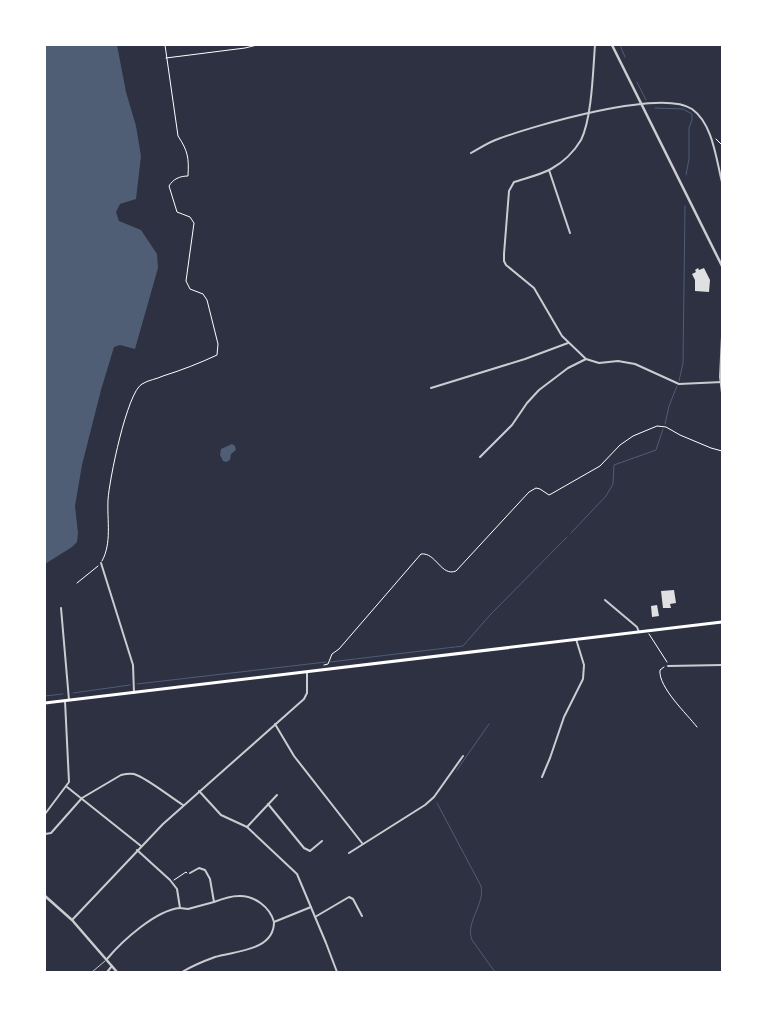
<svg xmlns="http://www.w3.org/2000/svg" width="767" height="1017" font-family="Roboto,sans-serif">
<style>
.water{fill:#4f5d75}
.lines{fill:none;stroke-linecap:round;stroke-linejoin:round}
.stream{stroke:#4f5d75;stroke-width:1}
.building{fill:#e0e0e3}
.path{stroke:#fff;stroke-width:1}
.service{stroke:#caccd0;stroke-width:1}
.minor{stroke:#caccd0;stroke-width:2}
.tertiary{stroke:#caccd0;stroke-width:2.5}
.primary{stroke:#fff;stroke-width:3}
</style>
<rect width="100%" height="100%" fill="#2d3142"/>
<g class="water">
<polygon points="45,45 117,45 126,92 136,126 141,156 136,199 120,204 116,212 119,221 141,230 157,254 158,268 135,349 120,345 114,347 101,390 82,465 75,506 78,533 77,542 72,547 45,564"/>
<polygon points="232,444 235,446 236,450 231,454 230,460 226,462 223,461 220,455 221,449"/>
</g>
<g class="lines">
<g class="stream">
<polyline points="620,45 625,57"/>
<polyline points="637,82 646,100"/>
<polyline points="655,108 683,109 692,114 692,120 689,128 689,159 686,175"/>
<polyline points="679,381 683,363 685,206"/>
<polyline points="665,424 669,406 677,386"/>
<polyline points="571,533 606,496 613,484 614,465 656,450 663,429"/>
<polyline points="330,662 463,646 490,615 567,537"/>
<polyline points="137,684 326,662"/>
<polyline points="73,693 130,685"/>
<polyline points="45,696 63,694"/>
<polyline points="457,770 489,724"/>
<path d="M437,803L481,886C485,905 465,922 472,940L495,972"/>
</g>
</g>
<g class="building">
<polygon points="698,268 699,270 704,268 710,280 709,292 695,291 695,280 692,274 696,272 695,270"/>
<polygon points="674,590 676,603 670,604 671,608 663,608 661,591"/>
<polygon points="657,605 659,616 652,617 651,606"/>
</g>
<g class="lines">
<g class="path">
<polyline points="166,58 245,48 257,45"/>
<polyline points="716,139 722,145"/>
<path d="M102,561C112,543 107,521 108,500C109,481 127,392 142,384C148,380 157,379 163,376C182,370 200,363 217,355L218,344L207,300L203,294L190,289L186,281L194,223L190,217L177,212L169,186C173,179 180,176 188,176C189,158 188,151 178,136L165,45"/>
<polyline points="77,583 98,566"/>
<polyline points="649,634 667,662"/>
<path d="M324,665L328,664L332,654L339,649L421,554C436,552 441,577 456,571L529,492L536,488L540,489L549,495L551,494L600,466L620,445L633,436L657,426L666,427L680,435L711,448L722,451"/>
<path d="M664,667L660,670C658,687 687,714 697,727"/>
<polyline points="174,880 186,872 187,873"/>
</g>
<polyline class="service" points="92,972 105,961"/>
<g class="minor">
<path d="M471,153C480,148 489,142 498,139C533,126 661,88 692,109C713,124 716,159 722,182"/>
<polyline points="549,170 570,233"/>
<polyline points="722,336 720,377 722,393"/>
<path d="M586,359L562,336L534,288L506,265L504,261V254L509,191L514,182C526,178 540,175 551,169C562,163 574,152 581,140C592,118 593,70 595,45"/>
<polyline points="431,388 525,359 568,343"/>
<polyline points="480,457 512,425 527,403 539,390 568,368 586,359 599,363 618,361 635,364 679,384 722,382"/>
<polyline points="101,563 133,665 134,693"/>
<polyline points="605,600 637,627 639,632"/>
<polyline points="61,608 69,700"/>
<polyline points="668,666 722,665"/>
<polyline points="275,724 294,756 362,843"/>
<polyline points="542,777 550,758 564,717 583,679 584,665 576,639"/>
<polyline points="67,787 141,846"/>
<polyline points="199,791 221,815 247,827 297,874 326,943 337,972"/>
<polyline points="268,804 304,848 310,851 322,841"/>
<polyline points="45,814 69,782 65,701"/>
<polyline points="247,827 277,795"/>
<path d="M45,834L51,833L82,798L121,775C125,774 129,773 134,774C147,778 170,797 183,805"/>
<polyline points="137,850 170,880 177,889 180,908 188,909 214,902 210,879 205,870 199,868 190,873"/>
<polyline points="349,853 425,805 434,797 463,756"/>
<path d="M214,902C222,899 230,896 238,896C254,895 270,907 274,922"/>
<polyline points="315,917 349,897 353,899 362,916"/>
<polyline points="72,920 163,824 304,699 307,693 307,673"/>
<path d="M107,959C122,941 156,910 180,908"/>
<polyline points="107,972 112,966"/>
<path d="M182,972C192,966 204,961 215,957C235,951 274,951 274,922L311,907"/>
</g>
<g class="tertiary">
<polyline points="612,45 722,266"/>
<polyline points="45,896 72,920 117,972"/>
</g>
<polyline class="primary" points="45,703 722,622"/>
</g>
<rect width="767" height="1017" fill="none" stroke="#ffffff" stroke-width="92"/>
</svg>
